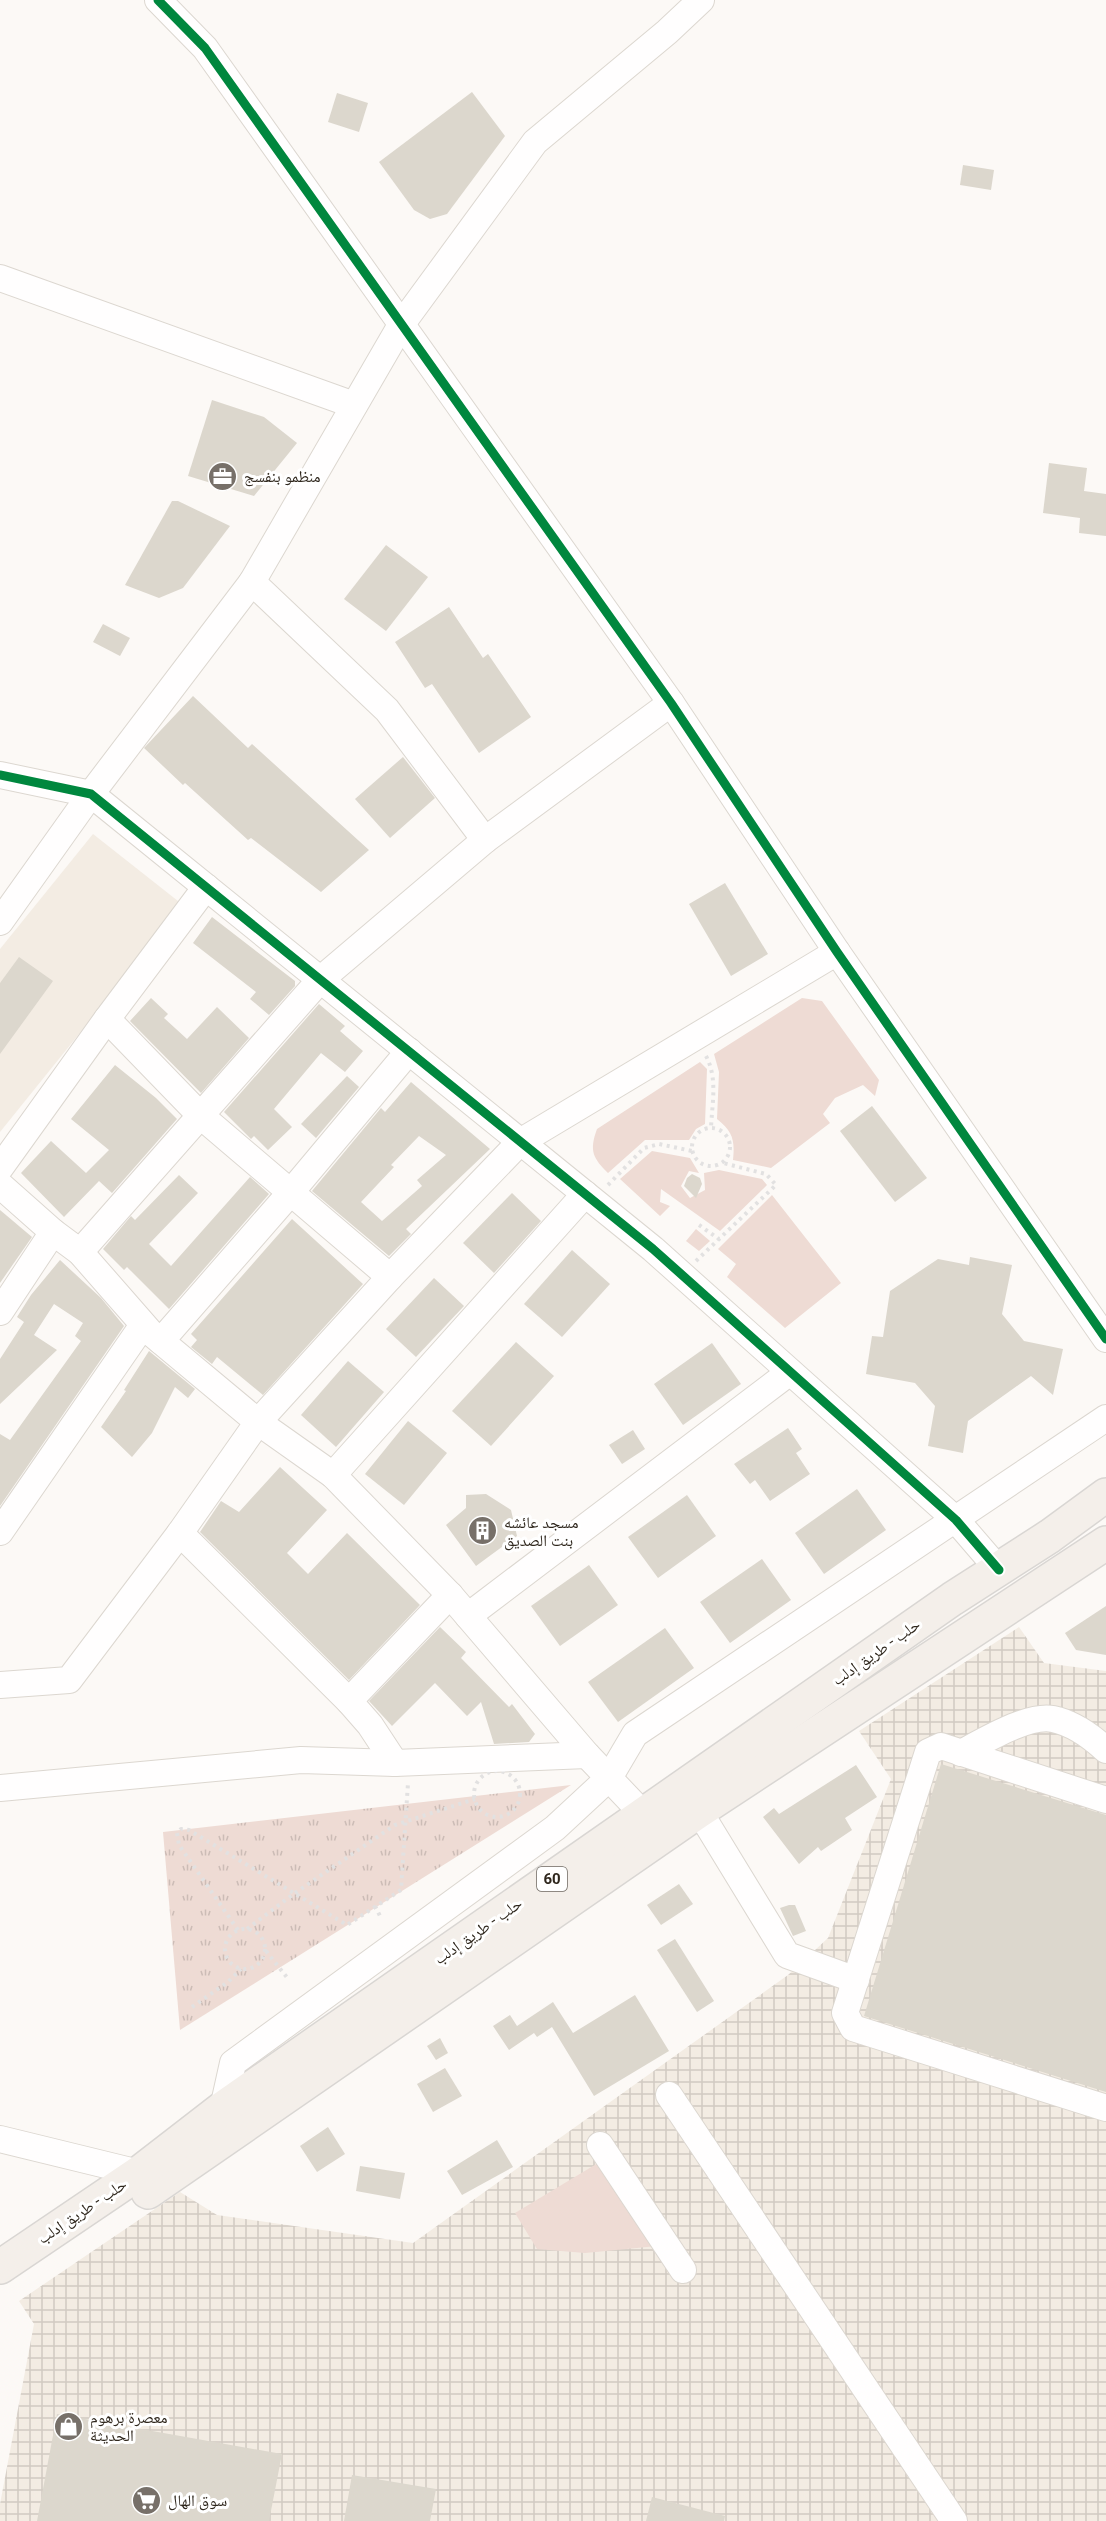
<svg xmlns="http://www.w3.org/2000/svg" width="1106" height="2521" font-family="Roboto,'Noto Naskh Arabic',sans-serif">
<style>
.built{fill:#f3ece3}
.industrial{fill:url(#industrial-grid)}
.grass{fill:#eedbd4}
.park{fill:url(#park-tufts)}
.building{fill:#dcd7cd;fill-rule:evenodd}
.lines{fill:none;stroke-linecap:round;stroke-linejoin:round}
.minor-casing{stroke:#dcd7d0;stroke-width:28}
.major-casing{stroke:#d9d6d3;stroke-width:36}
.path{stroke:#e2e1e1;stroke-width:4;stroke-dasharray:3 4.5;stroke-linecap:butt}
.minor{stroke:#fffefe;stroke-width:26}
.major{stroke:#f4efea;stroke-width:33}
.cycleway-casing{stroke:#fff;stroke-width:13}
.cycleway{stroke:#00873e;stroke-width:9}
.labels{text-anchor:middle;dominant-baseline:central;stroke-width:6;stroke-linejoin:round;paint-order:stroke}
.shield{fill:#fff;stroke:#6d6861;stroke-width:1.5}
.shield-label{font-size:15px;font-weight:bold;fill:#2f271d}
.poi-label{font-size:16px;fill:#2f271d;stroke:#fff;text-anchor:start}
.street-label{font-size:16px;fill:#2f271d;stroke:#fff}
</style>
<defs>
<pattern id="industrial-grid" width="8" height="8" patternUnits="userSpaceOnUse" patternTransform="scale(1.5)"><rect width="8" height="8" fill="#f3ece3"/><path d="M0 4h8M4 0v8" fill="none" stroke="#d1cac2"/></pattern>
<pattern id="park-tufts" width="24" height="20" patternUnits="userSpaceOnUse" patternTransform="scale(1.5)"><rect width="24" height="20" fill="#eedbd4"/><path d="M3 7l-1-3M5 7V3M7 7l1-3M15 17l-1-3M17 17v-4M19 17l1-3" fill="none" stroke="#ccbcb6"/></pattern>
</defs>
<rect width="100%" height="100%" fill="#fcf9f6"/>
<polygon class="built" points="93,834 183,905 0,1132 0,949"/>
<polygon class="industrial" points="1019,1627 1044,1663 1106,1671 1106,2521 0,2521 0,2504 34,2324 19,2301 180,2192 217,2215 413,2243 788,1975 828,1938 891,1779 859,1731"/>
<g class="grass">
<path d="M802,998L822,1001L879,1080L875,1096L863,1085L835,1098L823,1114L830,1123L771,1168L733,1160C735,1140 733,1132 717,1119L719,1072L714,1054Z"/>
<path d="M700,1062L707,1069L705,1124L696,1129L689,1140H645L608,1173C593,1158 589,1151 597,1129Z"/>
<polygon points="652,1151 690,1158 699,1173 689,1171 681,1186 690,1198 705,1190 704,1173 719,1170 762,1179 767,1185 720,1231 661,1189 660,1202 670,1206 660,1216 620,1179"/>
<polygon points="772,1195 841,1283 785,1328 727,1277 736,1264 718,1249"/>
<polygon points="696,1229 710,1241 699,1251 686,1241"/>
<polygon points="598,2163 657,2246 585,2253 537,2249 515,2213"/>
</g>
<polygon class="park" points="571,1785 180,2030 163,1832"/>
<g class="building">
<polygon points="472,92 505,136 447,214 430,219 414,210 379,162"/>
<polygon points="337,93 368,103 359,132 328,122"/>
<polygon points="963,165 994,170 991,190 960,185"/>
<polygon points="212,400 264,417 297,443 254,496 188,476"/>
<polygon points="1049,463 1087,468 1084,491 1106,494 1106,536 1079,533 1080,518 1043,513"/>
<polygon points="172,501 178,501 230,526 183,588 159,598 125,585"/>
<polygon points="386,545 428,577 386,631 344,599"/>
<polygon points="449,607 483,658 488,654 531,717 479,753 432,684 425,688 395,642"/>
<polygon points="103,624 130,638 120,656 93,642"/>
<polygon points="193,696 248,748 252,744 369,850 321,892 251,838 248,840 185,783 183,785 144,748"/>
<polygon points="403,757 435,798 390,838 355,799"/>
<polygon points="725,883 768,954 731,976 689,904"/>
<polygon points="212,917 295,981 295,986 269,1015 250,999 256,992 193,943"/>
<polygon points="19,957 53,981 0,1054 0,983"/>
<polygon points="151,998 168,1014 164,1018 187,1039 217,1007 249,1038 201,1093 130,1021"/>
<polygon points="319,1004 345,1026 340,1031 363,1051 345,1072 321,1053 274,1109 292,1127 268,1150 254,1136 251,1139 224,1112"/>
<polygon points="115,1065 156,1098 177,1119 112,1193 99,1181 64,1217 21,1173 51,1141 86,1173 109,1150 71,1119"/>
<polygon points="347,1076 359,1087 316,1138 301,1124"/>
<path d="M411,1082L490,1149L406,1229L411,1234L389,1256L312,1191L381,1108L385,1112ZM419,1136L446,1155L417,1180L422,1186L382,1221L361,1202L394,1167L391,1165Z"/>
<polygon points="872,1106 927,1178 895,1202 840,1131"/>
<polygon points="692,1174 700,1178 702,1184 696,1198 684,1186 687,1178"/>
<polygon points="179,1175 198,1193 149,1244 171,1266 250,1177 269,1194 169,1309 127,1267 124,1270 103,1249 131,1216 135,1220"/>
<polygon points="512,1193 541,1221 494,1273 463,1243"/>
<polygon points="0,1210 32,1237 0,1283"/>
<polygon points="292,1219 363,1284 263,1395 217,1357 212,1364 191,1347 197,1340 191,1334"/>
<polygon points="572,1250 610,1284 562,1337 524,1304"/>
<polygon points="970,1257 1012,1265 1002,1314 1024,1341 1063,1349 1053,1395 1031,1376 968,1421 963,1453 928,1446 935,1406 915,1383 866,1374 872,1336 883,1337 890,1291 938,1259 969,1265"/>
<polygon points="60,1260 101,1298 124,1326 0,1506 0,1434 10,1440 81,1341 75,1336 83,1323 54,1304 34,1335 57,1350 0,1404 0,1359 24,1322 17,1317 31,1295"/>
<polygon points="434,1278 464,1306 416,1357 386,1329"/>
<polygon points="516,1342 554,1376 491,1446 452,1411"/>
<polygon points="712,1343 741,1384 683,1425 654,1384"/>
<polygon points="149,1351 195,1389 188,1398 175,1387 152,1433 132,1457 101,1427 126,1391 124,1390"/>
<polygon points="348,1361 384,1392 336,1447 301,1415"/>
<polygon points="408,1421 447,1453 404,1505 365,1474"/>
<polygon points="788,1428 802,1449 796,1453 810,1474 770,1501 755,1480 750,1484 734,1464"/>
<polygon points="633,1430 645,1449 622,1464 609,1445"/>
<polygon points="280,1467 327,1510 287,1553 308,1574 347,1533 420,1605 349,1680 200,1532 221,1501 239,1512"/>
<polygon points="857,1489 886,1530 824,1574 795,1533"/>
<polygon points="486,1494 511,1510 517,1536 476,1566 446,1525 466,1508 466,1495"/>
<polygon points="687,1495 716,1536 658,1578 628,1537"/>
<polygon points="762,1559 791,1600 730,1643 700,1602"/>
<polygon points="589,1565 618,1605 560,1646 531,1606"/>
<polygon points="1106,1606 1106,1655 1076,1650 1065,1633"/>
<polygon points="440,1627 466,1652 461,1658 509,1707 512,1704 535,1734 529,1742 494,1744 481,1702 467,1716 435,1683 392,1726 369,1701"/>
<polygon points="665,1628 694,1668 618,1722 588,1682"/>
<polygon points="941,1764 1106,1815 1106,2092 864,2016"/>
<polygon points="856,1765 877,1797 845,1818 852,1830 821,1851 818,1847 799,1864 763,1817 774,1808 779,1814"/>
<polygon points="679,1884 693,1904 661,1925 647,1905"/>
<polygon points="789,1905 795,1905 806,1931 793,1936 780,1908"/>
<polygon points="675,1939 714,2001 697,2012 657,1950"/>
<polygon points="635,1995 669,2051 594,2096 552,2027 537,2037 534,2033 509,2050 493,2026 510,2015 517,2026 553,2002 573,2033"/>
<polygon points="440,2038 448,2053 436,2060 427,2046"/>
<polygon points="445,2068 462,2096 433,2112 417,2084"/>
<polygon points="328,2127 345,2154 317,2172 300,2146"/>
<polygon points="497,2140 513,2167 462,2195 447,2171"/>
<polygon points="360,2166 405,2173 400,2199 356,2191"/>
<polygon points="57,2414 282,2454 269,2521 37,2521"/>
<polygon points="352,2475 436,2489 430,2521 344,2521"/>
<polygon points="652,2497 725,2516 724,2521 646,2521"/>
</g>
<g class="lines">
<defs>
<g id="minor">
<polyline points="158,0 205,48 671,703 837,952 1106,1339"/>
<polyline points="0,278 354,405"/>
<polyline points="0,775 91,794 653,1249 956,1520 999,1570"/>
<polyline points="485,840 671,703"/>
<polyline points="0,922 91,794 252,582 401,325 535,142 667,32 701,0"/>
<polyline points="107,1019 201,1116 390,1277"/>
<polyline points="0,1168 107,1019 206,887"/>
<polyline points="0,1185 53,1232 80,1252 150,1332 258,1422 333,1475 450,1595 587,1755 644,1815"/>
<polyline points="80,1252 320,980 485,840 387,710 252,582"/>
<polyline points="0,1312 53,1232"/>
<polyline points="161,1341 291,1192 409,1051"/>
<polyline points="333,1475 585,1194"/>
<polyline points="0,1532 143,1325"/>
<polyline points="180,1533 349,1701 370,1725 395,1763"/>
<polyline points="468,1616 790,1372"/>
<polyline points="0,1685 69,1680 180,1533 258,1422 390,1277 520,1142 837,952"/>
<polyline points="349,1701 450,1595"/>
<path d="M961,1753C984,1741 1028,1714 1053,1719C1072,1723 1092,1737 1106,1750"/>
<polyline points="0,1788 301,1760 395,1763 587,1755"/>
<polyline points="1106,1800 941,1746 928,1752 845,2013 853,2028 1106,2108"/>
<polyline points="699,1811 787,1955 856,1980"/>
<polyline points="669,2095 954,2521"/>
<polyline points="223,2108 233,2063 555,1828 609,1778 635,1734 1106,1418"/>
<polyline points="0,2139 139,2173"/>
<polyline points="600,2145 683,2270"/>
</g>
<g id="major">
<polyline points="148,2192 699,1811 1106,1543"/>
<polyline points="0,2267 139,2173 223,2108 952,1599 1050,1536 1106,1495"/>
</g>
</defs>
<use href="#minor" class="minor-casing"/>
<use href="#major" class="major-casing"/>
<g class="path">
<path d="M706,1056C718,1079 712,1103 711,1128"/>
<circle cx="711" cy="1147" r="19"/>
<polyline points="608,1185 644,1148 659,1144 692,1151"/>
<polyline points="699,1225 719,1239 776,1185 766,1174 723,1163"/>
<polyline points="696,1261 719,1239"/>
<circle cx="497" cy="1794" r="23"/>
<polyline points="375,1906 381,1918"/>
<circle cx="245" cy="1949" r="20"/>
<polyline points="247,1929 295,1893 395,1825 475,1799"/>
<polyline points="238,1930 179,1845 177,1833 181,1829 189,1830 347,1925 401,1890 408,1783"/>
<polyline points="266,1951 289,1980"/>
<polyline points="192,2007 228,1982 241,1969"/>
</g>
<use href="#minor" class="minor"/>
<use href="#major" class="major"/>
<defs>
<g id="cycleway">
<polyline points="158,0 205,48 671,703 837,952 1106,1339"/>
<polyline points="0,775 91,794 653,1249 956,1520 999,1570"/>
</g>
</defs>
<use href="#cycleway" class="cycleway-casing"/>
<use href="#cycleway" class="cycleway"/>
</g>
<defs>
<symbol id="office-disc" viewBox="-11 -11 22 22"><circle r="9.5" fill="#777069" stroke="#fff"/><path d="M-6-3h4V-5.5h4V-3h4V5H-6ZM-1-4.5V-3h2v-1.5ZM-6 0V1H6V0Z" fill="#fff"/></symbol>
<symbol id="building-disc" viewBox="-11 -11 22 22"><circle r="9.5" fill="#777069" stroke="#fff"/><path d="M-4-6H4V6H1V3H-1V6H-4ZM-2.5-4.3h1.7v1.8h-1.7ZM.8-4.3h1.7v1.8H.8ZM-2.5-1h1.7V.8h-1.7ZM.8-1h1.7V.8H.8Z" fill="#fff"/></symbol>
<symbol id="shop-disc" viewBox="-11 -11 22 22"><circle r="9.5" fill="#777069" stroke="#fff"/><path d="M-5-2.5h2.3a2.7 3.5 0 0 1 5.4 0H5L5.5 6h-11ZM-1.5-2.5h3a1.5 2.3 0 0 0-3 0Z" fill="#fff"/></symbol>
<symbol id="supermarket-disc" viewBox="-11 -11 22 22"><circle r="9.5" fill="#777069" stroke="#fff"/><path d="M-6-5.5h2.5l.6 2H6L4.5 2H-2.5L-4.4-4H-6ZM-1.5 3.2a1.3 1.3 0 1 0 .1 0ZM3 3.2a1.3 1.3 0 1 0 .1 0Z" fill="#fff"/></symbol>
</defs>
<g fill-rule="evenodd">
<use href="#office-disc" x="206" y="460" width="33" height="33"/>
<use href="#building-disc" x="466" y="1514" width="33" height="33"/>
<use href="#shop-disc" x="52" y="2410" width="33" height="33"/>
<use href="#supermarket-disc" x="130" y="2484" width="33" height="33"/>
</g>
<g class="labels">
<rect class="shield" x="537" y="1867" width="30" height="24" rx="4.5"/>
<g class="shield-label">
<text x="552" y="1879">60</text>
</g>
<g class="poi-label">
<text x="244" y="476">منظمو بنفسج</text>
<text x="504" y="1522">مسجد عائشه<tspan x="504" dy="18">بنت الصديق</tspan></text>
<text x="90" y="2417">معصرة برهوم<tspan x="90" dy="18">الحديثة</tspan></text>
<text x="168" y="2500">سوق الهال</text>
</g>
<g class="street-label">
<text transform="translate(876 1652) rotate(-35)">حلب - طريق إدلب</text>
<text transform="translate(478 1931) rotate(-35)">حلب - طريق إدلب</text>
<text transform="translate(82 2211) rotate(-34)">حلب - طريق إدلب</text>
</g>
</g>
</svg>
